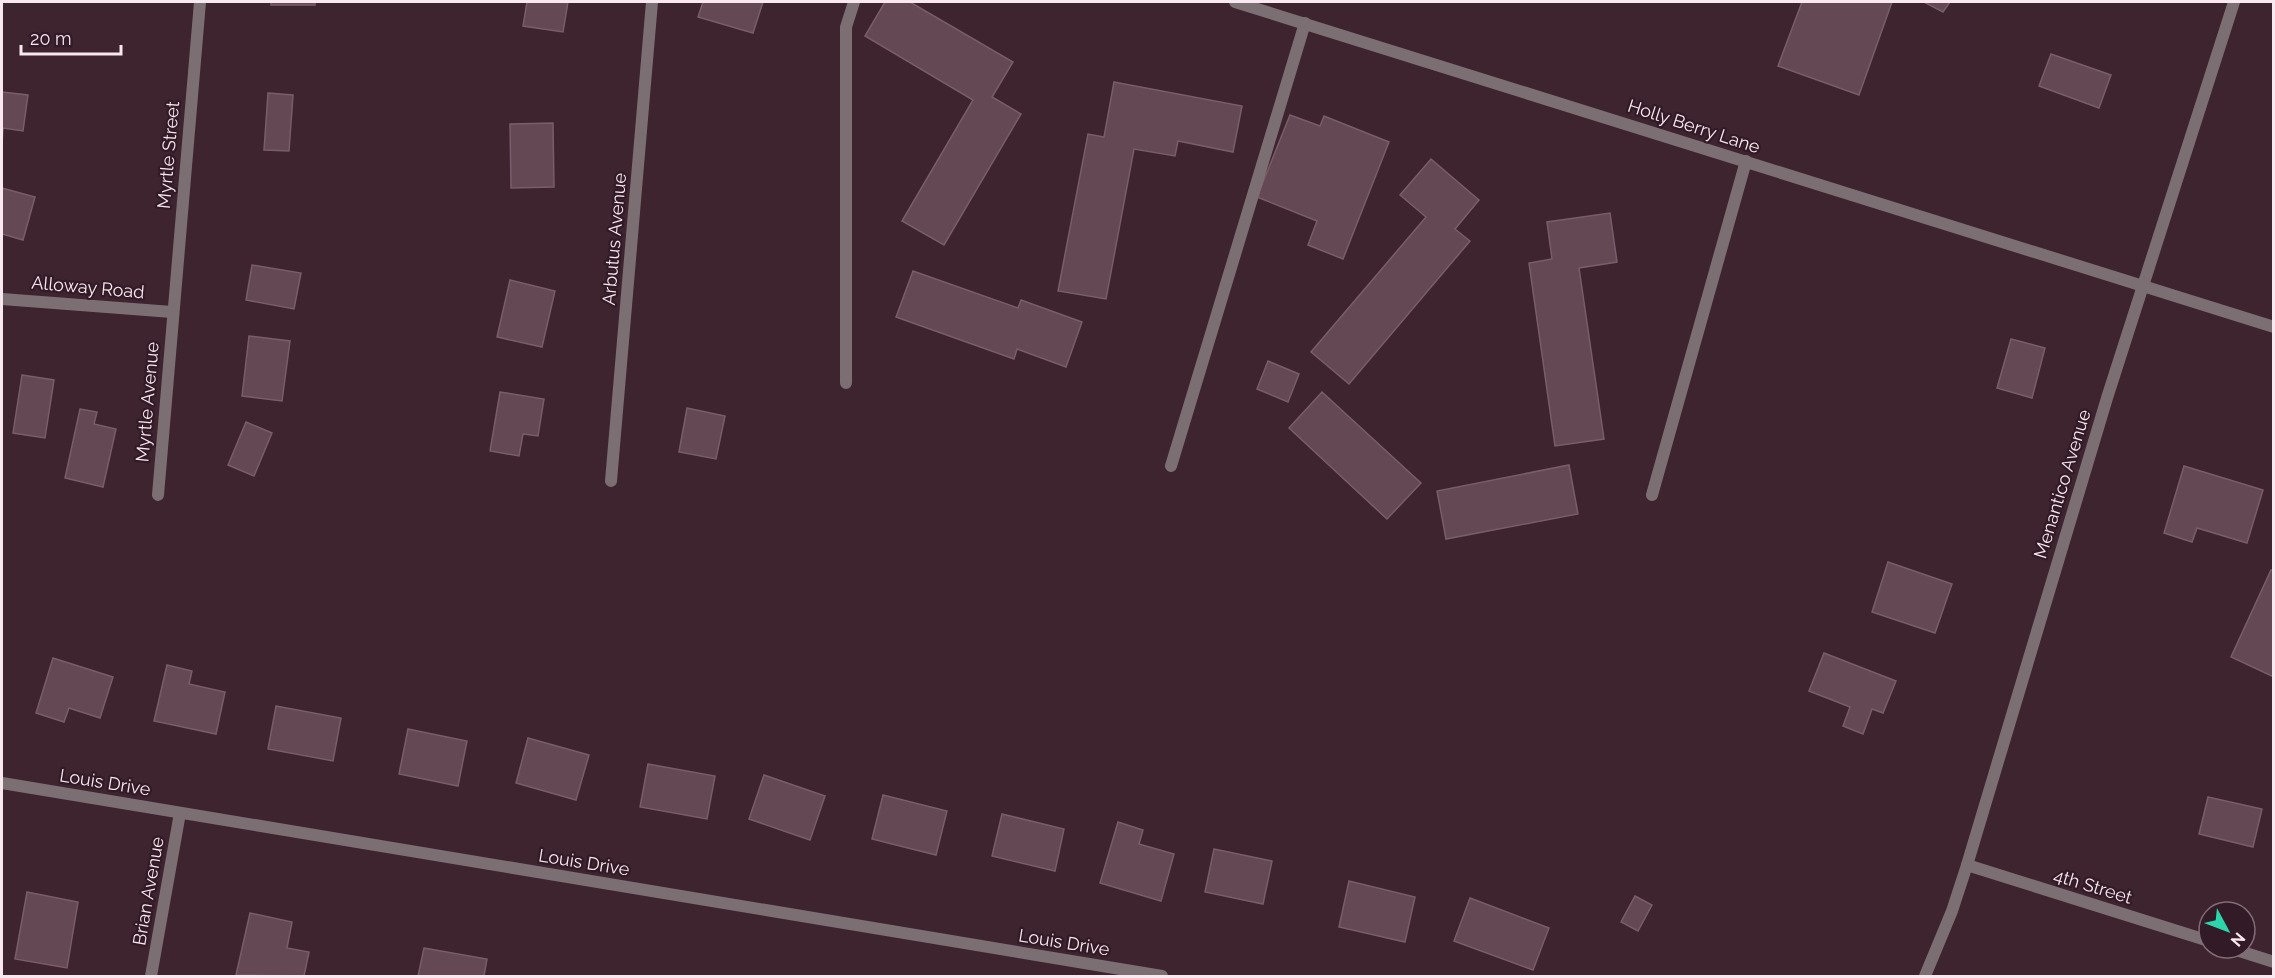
<svg xmlns="http://www.w3.org/2000/svg" width="2275" height="978" font-family="Raleway,sans-serif">
<style>
.building{fill:#644854;stroke:#7a5d6a;stroke-width:1.5}
.lines{fill:none;stroke-linecap:round;stroke-linejoin:round}
.service{stroke:#7c6f74;stroke-width:12}
.minor{stroke:#7c6f74;stroke-width:12}
.labels{text-anchor:middle;dominant-baseline:central;stroke-width:4.5;stroke-linejoin:round;paint-order:stroke}
.street-label{font-size:18px;fill:#f9e8ef;stroke:#321a26}
</style>
<rect width="100%" height="100%" fill="#3d242f"/>
<g class="building">
<rect x="271" y="2" width="44" height="3"/>
<polygon points="527,2 568,2 563,32 523,26"/>
<polygon points="703,2 763,2 753,33 698,17"/>
<polygon points="885,2 910,2 1013,62 992,97 1021,114 944,245 902,221 973,100 865,36"/>
<polygon points="1802,2 1892,2 1859,95 1778,66"/>
<polygon points="1924,2 1950,2 1943,12"/>
<polygon points="2051,54 2111,75 2099,108 2039,86"/>
<polygon points="1114,82 1242,106 1233,152 1178,141 1175,156 1134,149 1106,299 1058,291 1088,134 1104,137"/>
<polygon points="2,92 28,95 23,131 3,128 2,144"/>
<polygon points="268,93 293,95 289,151 264,150"/>
<polygon points="1290,115 1320,126 1324,116 1389,142 1343,259 1308,245 1317,221 1257,197"/>
<polygon points="553,123 554,187 511,188 510,124"/>
<polygon points="1431,159 1479,200 1455,229 1470,241 1349,384 1311,352 1426,217 1400,195"/>
<polygon points="2,188 35,197 23,240 2,234"/>
<polygon points="1610,213 1617,262 1579,268 1604,439 1555,446 1529,263 1552,259 1547,222"/>
<polygon points="252,265 301,273 294,309 246,300"/>
<polygon points="913,271 1018,308 1021,300 1082,322 1066,367 1017,349 1014,359 896,317"/>
<polygon points="510,280 555,291 542,347 497,337"/>
<polygon points="249,336 290,341 282,401 242,396"/>
<polygon points="2011,339 2045,348 2032,398 1997,388"/>
<polygon points="1268,361 1299,374 1288,402 1257,389"/>
<polygon points="22,375 54,380 45,438 13,433"/>
<polygon points="500,392 544,399 538,436 523,434 519,456 490,451"/>
<polygon points="1322,392 1421,483 1387,519 1289,428"/>
<polygon points="687,408 725,416 716,459 679,452"/>
<polygon points="80,409 97,412 94,424 116,429 103,487 65,478"/>
<polygon points="246,422 272,433 254,476 228,465"/>
<polygon points="1569,465 1578,514 1446,539 1437,491"/>
<polygon points="2184,466 2263,490 2247,543 2197,528 2192,542 2164,533"/>
<polygon points="1888,562 1952,584 1935,633 1872,612"/>
<polygon points="2271,570 2274,571 2274,677 2231,657"/>
<polygon points="1824,653 1896,681 1883,713 1872,709 1863,734 1843,726 1850,707 1809,691"/>
<polygon points="53,658 113,677 100,718 69,708 64,722 36,713"/>
<polygon points="167,665 192,671 189,684 225,692 216,734 154,721"/>
<polygon points="276,706 341,718 333,761 268,749"/>
<polygon points="408,729 467,741 458,786 399,774"/>
<polygon points="528,738 589,755 576,800 516,783"/>
<polygon points="648,764 715,776 707,819 640,807"/>
<polygon points="764,775 825,796 810,840 749,819"/>
<polygon points="883,795 947,811 936,855 872,839"/>
<polygon points="2208,797 2262,809 2253,847 2199,834"/>
<polygon points="1002,814 1064,829 1055,871 992,856"/>
<polygon points="1118,822 1143,830 1139,844 1174,854 1161,901 1100,883"/>
<polygon points="1214,849 1272,861 1263,904 1205,892"/>
<polygon points="1349,881 1415,897 1405,942 1339,927"/>
<polygon points="27,892 78,902 67,968 15,959"/>
<polygon points="1635,896 1652,905 1638,931 1621,922"/>
<polygon points="1470,898 1549,928 1533,970 1454,941"/>
<polygon points="250,913 292,922 287,948 309,952 304,976 236,975"/>
<polygon points="424,948 487,959 484,976 418,976"/>
</g>
<g class="lines">
<g class="service">
<polyline points="846,383 846,27 854,2"/>
<polyline points="1171,466 1305,23"/>
<polyline points="1652,495 1746,161"/>
</g>
<g class="minor">
<polyline points="1235,2 2274,327"/>
<polyline points="2,299 172,312"/>
<polyline points="611,481 652,2"/>
<polyline points="158,495 200,2"/>
<polyline points="2,783 1162,976"/>
<polyline points="1967,865 2209,941"/>
<polyline points="2230,948 2274,962"/>
<polyline points="151,976 180,813"/>
<polyline points="1925,976 1952,911 1967,865 2107,398 2234,2"/>
</g>
</g>
<g class="labels">
<g class="street-label">
<text transform="translate(1694 126) rotate(18)">Holly Berry Lane</text>
<text transform="translate(168 155) rotate(-85)">Myrtle Street</text>
<text transform="translate(614 239) rotate(-85)">Arbutus Avenue</text>
<text transform="translate(88 287) rotate(5)">Alloway Road</text>
<text transform="translate(147 402) rotate(-85)">Myrtle Avenue</text>
<text transform="translate(2062 484) rotate(-73)">Menantico Avenue</text>
<text transform="translate(105 782) rotate(9)">Louis Drive</text>
<text transform="translate(584 862) rotate(9)">Louis Drive</text>
<text transform="translate(2093 886) rotate(17)">4th Street</text>
<text transform="translate(148 891) rotate(-80)">Brian Avenue</text>
<text transform="translate(1064 942) rotate(9)">Louis Drive</text>
</g>
</g>
<rect width="2275" height="978" fill="none" stroke="#f9e8ef" stroke-width="6"/>
<g transform="translate(2227 930) rotate(131)"><circle r="28" fill="#321a26" stroke="#826c76" stroke-width="1.5"/>
<path d="M0-4.5L10 22L0 15L-10 22Z" fill="#2dd5ab"/>
<text y="-9" font-size="16" font-weight="bold" text-anchor="middle" fill="#f9e8ef">N</text>
</g>
<path d="M21 45v9h100v-9" fill="none" stroke="#f9e8ef" stroke-width="3"/>
<text x="30" y="45" font-size="18" fill="#f9e8ef" stroke="#321a26" stroke-width="4.5" paint-order="stroke">20 m</text>
</svg>
